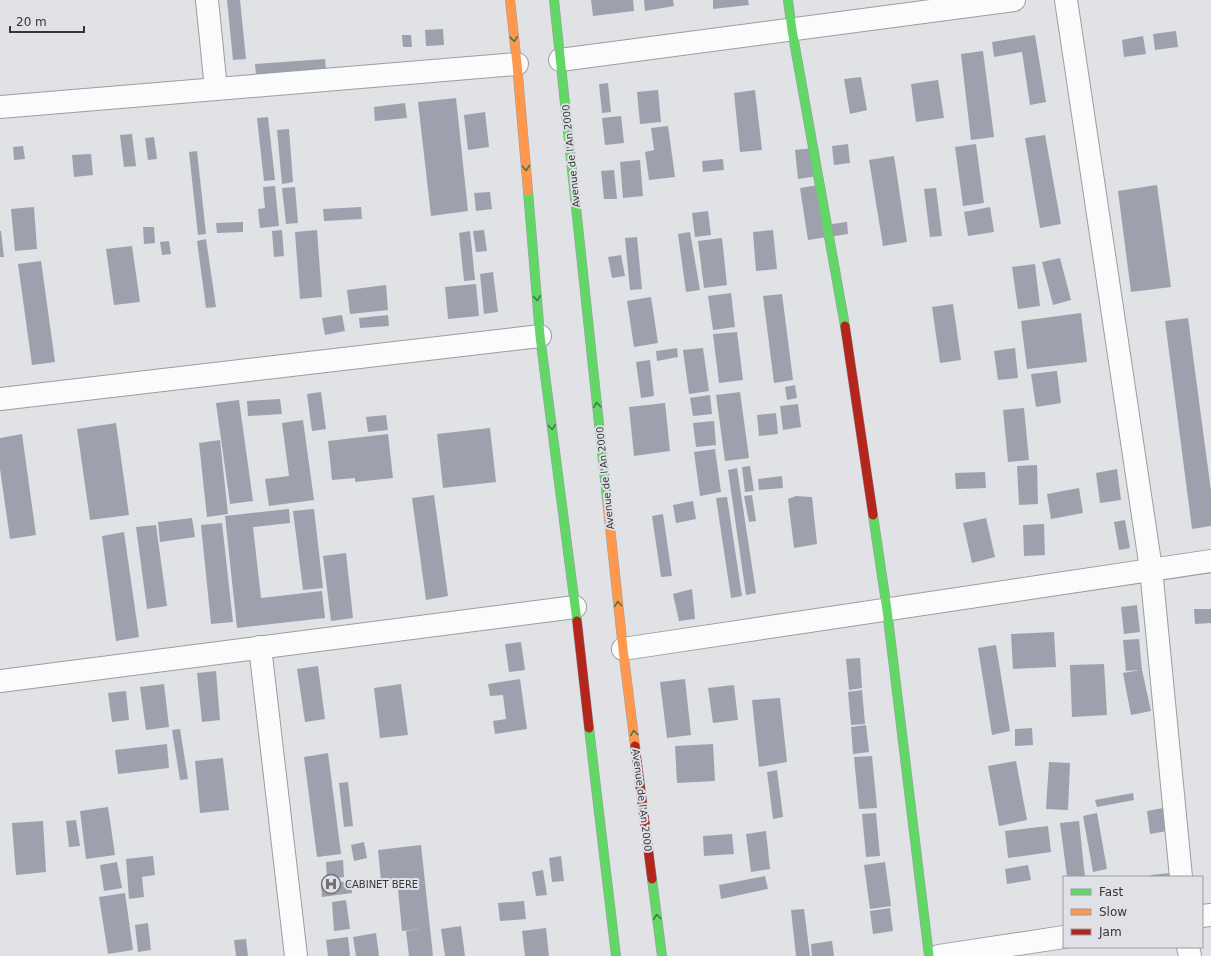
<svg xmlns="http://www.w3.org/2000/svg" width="1211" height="956" font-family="'DejaVu Sans',sans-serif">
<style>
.building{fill:#9ea1ad}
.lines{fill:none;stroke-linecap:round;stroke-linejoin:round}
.street-casing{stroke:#9c9d9f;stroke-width:24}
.fast-casing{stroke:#9c9d9f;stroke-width:10}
.slow-casing{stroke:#9c9d9f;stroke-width:10}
.jam-casing{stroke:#9c9d9f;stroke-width:10}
.street{stroke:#fafbfb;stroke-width:22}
.fast{stroke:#63d668;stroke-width:9}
.slow{stroke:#ff974d;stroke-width:9}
.jam{stroke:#b3261e;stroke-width:9}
.oneway{stroke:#48764c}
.labels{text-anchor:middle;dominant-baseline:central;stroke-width:4;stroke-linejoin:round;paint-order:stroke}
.street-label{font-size:10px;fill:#363639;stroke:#dfe1e7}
.poi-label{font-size:10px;fill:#363639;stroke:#dfe1e7;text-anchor:start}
</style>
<rect width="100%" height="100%" fill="#e1e2e5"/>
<g class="building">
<polygon points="227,0 240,0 246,59 233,60"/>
<polygon points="591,0 633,0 634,11 593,16"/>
<polygon points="644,0 673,0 674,6 645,11"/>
<polygon points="713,0 748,0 749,5 713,9"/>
<polygon points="443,29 444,45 426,46 425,30"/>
<polygon points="1176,31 1178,47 1155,50 1153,34"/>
<polygon points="402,35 411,35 412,47 403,47"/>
<polygon points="1035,35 1046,102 1030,105 1022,52 994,57 992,42"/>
<polygon points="1143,36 1146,54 1124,57 1122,40"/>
<polygon points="983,51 994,137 971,140 961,54"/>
<polygon points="325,59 326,70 256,75 255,64"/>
<polygon points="861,77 867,110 850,114 844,79"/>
<polygon points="938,80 944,118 916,122 911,84"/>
<polygon points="608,83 611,112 602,113 599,84"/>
<polygon points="658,90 661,122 640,124 637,92"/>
<polygon points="755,90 762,150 740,152 734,93"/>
<polygon points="456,98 468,211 431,216 418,102"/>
<polygon points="405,103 407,118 375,121 374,107"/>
<polygon points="485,112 489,147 468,150 464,115"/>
<polygon points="621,116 624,143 605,145 602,118"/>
<polygon points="268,117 275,180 264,181 257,118"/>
<polygon points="668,126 675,177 649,180 645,152 654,150 651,128"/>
<polygon points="289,129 293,182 282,184 277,130"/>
<polygon points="132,134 136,166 124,167 120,135"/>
<polygon points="1045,135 1061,224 1040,228 1025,138"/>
<polygon points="154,137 157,159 148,160 145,138"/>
<polygon points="848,144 850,163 834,165 832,146"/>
<polygon points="976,144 984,203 963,206 955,147"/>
<polygon points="23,146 25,159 14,160 13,147"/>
<polygon points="814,148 818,176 798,179 795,150"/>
<polygon points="197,151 206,234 198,235 189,152"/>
<polygon points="91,154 93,175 74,177 72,155"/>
<polygon points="894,156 907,242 883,246 869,160"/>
<polygon points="723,159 724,170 703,172 702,161"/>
<polygon points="640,160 643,196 623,198 620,162"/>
<polygon points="614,170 617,199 604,199 601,171"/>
<polygon points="818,185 824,225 847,222 848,234 808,240 800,188"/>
<polygon points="1157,185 1171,287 1131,292 1118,191"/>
<polygon points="275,186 279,226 260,228 258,209 265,208 263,187"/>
<polygon points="295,187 298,223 286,224 282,188"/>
<polygon points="936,188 942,236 930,237 924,189"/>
<polygon points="490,192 492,209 476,211 474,193"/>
<polygon points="34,207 37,249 15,251 11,209"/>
<polygon points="361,207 362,219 324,221 323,209"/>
<polygon points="990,207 994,232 968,236 964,212"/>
<polygon points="708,211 711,235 695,237 692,213"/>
<polygon points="243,222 243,232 217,233 216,223"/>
<polygon points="143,227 154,227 155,243 144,244"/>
<polygon points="282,230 284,256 274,257 272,231"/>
<polygon points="317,230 322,297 300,299 295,232"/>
<polygon points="484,230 487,251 476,252 473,231"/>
<polygon points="773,230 777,269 756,271 753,232"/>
<polygon points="0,231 1,231 4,257 0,257"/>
<polygon points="470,231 475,280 464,281 459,233"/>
<polygon points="690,232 700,290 686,292 678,234"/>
<polygon points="637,237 642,289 630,290 625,238"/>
<polygon points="722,238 727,285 704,288 698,241"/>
<polygon points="206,239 216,307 206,308 197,241"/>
<polygon points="169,241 171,254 162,255 160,242"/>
<polygon points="132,246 140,302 114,305 106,249"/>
<polygon points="621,255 625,276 612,278 608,257"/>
<polygon points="1060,258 1071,300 1053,305 1042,262"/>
<polygon points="41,261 55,362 32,365 18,264"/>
<polygon points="1035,264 1040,306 1018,309 1012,267"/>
<polygon points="493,272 498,312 484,314 480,274"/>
<polygon points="476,284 479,316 448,319 445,287"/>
<polygon points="386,285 388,310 350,314 347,290"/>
<polygon points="731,293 735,327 713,330 708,296"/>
<polygon points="782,294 793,380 774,383 763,296"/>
<polygon points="651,297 658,343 634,347 627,301"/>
<polygon points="953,304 961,360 940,363 932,307"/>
<polygon points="1081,313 1087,362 1027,369 1021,321"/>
<polygon points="342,315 345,331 325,335 322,318"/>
<polygon points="388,315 389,326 360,328 359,318"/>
<polygon points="1188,318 1211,491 1211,526 1192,529 1165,321"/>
<polygon points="737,332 743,380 719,383 713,334"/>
<polygon points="677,348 678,357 657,361 656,351"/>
<polygon points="703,348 709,391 689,394 683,350"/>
<polygon points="1015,348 1018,378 998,380 994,351"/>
<polygon points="650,360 654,396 641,398 636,362"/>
<polygon points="1057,371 1061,403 1036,407 1031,374"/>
<polygon points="795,385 797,398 787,400 785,387"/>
<polygon points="321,392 326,429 312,431 307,394"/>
<polygon points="740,392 749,458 725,461 716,395"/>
<polygon points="710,395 712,414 693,416 690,398"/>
<polygon points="280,399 282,414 248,416 247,401"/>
<polygon points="239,400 253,501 230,504 216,403"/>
<polygon points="665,403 670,451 634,456 629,407"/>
<polygon points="798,404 801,427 783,430 780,406"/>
<polygon points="1024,408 1029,460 1008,462 1003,410"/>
<polygon points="776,413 778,434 759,436 757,415"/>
<polygon points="386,415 388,430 368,432 366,417"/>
<polygon points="303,420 314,500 269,506 265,479 289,476 282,423"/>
<polygon points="714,421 716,445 696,447 693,423"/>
<polygon points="116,423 129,515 90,520 77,429"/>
<polygon points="490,428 496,482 443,488 437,434"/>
<polygon points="22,434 36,535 10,539 0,469 0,438"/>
<polygon points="388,434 393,478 355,482 355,478 332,480 328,441"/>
<polygon points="220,440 228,514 207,517 199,443"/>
<polygon points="715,449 721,492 700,496 694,452"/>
<polygon points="1037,465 1038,504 1019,505 1017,466"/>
<polygon points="750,466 754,491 745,492 742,467"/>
<polygon points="737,468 756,593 746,595 728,470"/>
<polygon points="1117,469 1121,500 1100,503 1096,473"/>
<polygon points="985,472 986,488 956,489 955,473"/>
<polygon points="782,476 783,488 759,490 758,479"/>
<polygon points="1079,488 1083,513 1051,519 1047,494"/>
<polygon points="434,495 448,596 426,600 412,498"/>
<polygon points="752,495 756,521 749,522 744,496"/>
<polygon points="796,496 812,497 817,544 794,548 788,499"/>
<polygon points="727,497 742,596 731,598 716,498"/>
<polygon points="693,501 696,519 676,523 673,505"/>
<polygon points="289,509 290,523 253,527 261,598 322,591 325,618 237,628 225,516"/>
<polygon points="314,509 323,588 303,590 293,511"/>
<polygon points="663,514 672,576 661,577 652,516"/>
<polygon points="192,518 195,537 160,542 158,522"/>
<polygon points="986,518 995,557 972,563 963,523"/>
<polygon points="1125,520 1130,548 1119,550 1114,522"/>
<polygon points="222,523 233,622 211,624 201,525"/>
<polygon points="1044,524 1045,555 1024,556 1023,525"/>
<polygon points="156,525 167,606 147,609 136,527"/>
<polygon points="124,532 139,637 116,641 102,536"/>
<polygon points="346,553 353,618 331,621 323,556"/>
<polygon points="692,589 695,619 679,621 673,594"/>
<polygon points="1137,605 1140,632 1124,634 1121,607"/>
<polygon points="1194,609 1211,609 1211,623 1195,624"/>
<polygon points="1054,632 1056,667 1013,669 1011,634"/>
<polygon points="1139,639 1142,670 1151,711 1131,715 1123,673 1140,670 1126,671 1123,640"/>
<polygon points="521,642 525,670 509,672 505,644"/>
<polygon points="996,645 1010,731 992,735 978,648"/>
<polygon points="860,658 862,688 849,690 846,659"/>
<polygon points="1104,664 1107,715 1072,717 1070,665"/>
<polygon points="318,666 325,719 305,722 297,669"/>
<polygon points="216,671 220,720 202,722 197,673"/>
<polygon points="520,679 527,729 495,734 493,721 506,719 503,695 490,696 488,684"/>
<polygon points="685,679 691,735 667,738 660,682"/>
<polygon points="164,684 169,727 146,730 140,687"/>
<polygon points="401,684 408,735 380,738 374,688"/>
<polygon points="734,685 738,720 713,723 708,688"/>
<polygon points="862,690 865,724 851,725 848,692"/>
<polygon points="126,691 129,720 112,722 108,693"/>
<polygon points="780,698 787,762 759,767 752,700"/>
<polygon points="866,725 869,752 853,754 851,727"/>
<polygon points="1032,728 1033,745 1015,746 1015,729"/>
<polygon points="180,729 188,779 180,780 172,730"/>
<polygon points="167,744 169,768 118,774 115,750"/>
<polygon points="713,744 715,781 677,783 675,746"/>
<polygon points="328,753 341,854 317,857 304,757"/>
<polygon points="872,756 877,808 859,809 854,757"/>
<polygon points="223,758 229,810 200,813 195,761"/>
<polygon points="1016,761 1027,820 999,826 988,766"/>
<polygon points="1049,762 1070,763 1068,810 1046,809"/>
<polygon points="777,770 783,817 773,819 767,772"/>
<polygon points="348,782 353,826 344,827 339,783"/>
<polygon points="1133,793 1134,800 1097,807 1095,800"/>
<polygon points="108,807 115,855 86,859 80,811"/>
<polygon points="1163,808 1167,831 1150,834 1147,811"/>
<polygon points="876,813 880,856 866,857 862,814"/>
<polygon points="1097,813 1107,869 1093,872 1083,816"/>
<polygon points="76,820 80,846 69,847 66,821"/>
<polygon points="43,821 46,872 16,875 12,823"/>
<polygon points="1079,821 1085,877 1067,877 1060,823"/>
<polygon points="1048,826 1051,852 1008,858 1005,831"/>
<polygon points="766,831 770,869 751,872 746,834"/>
<polygon points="732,834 734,854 704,856 703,836"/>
<polygon points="364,842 367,858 354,861 351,845"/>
<polygon points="421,845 433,956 409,956 406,931 420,929 402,931 397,879 381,881 378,850"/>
<polygon points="153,856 155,875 142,877 144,897 129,899 126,859"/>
<polygon points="561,856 564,881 552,882 549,858"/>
<polygon points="343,860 344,877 327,879 326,862"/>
<polygon points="117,862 122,888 104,891 100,865"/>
<polygon points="885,862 891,906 870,909 864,865"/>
<polygon points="1028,865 1031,880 1007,884 1005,869"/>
<polygon points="543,870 547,895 536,896 532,872"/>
<polygon points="1171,873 1172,877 1151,877 1151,875"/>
<polygon points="765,876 768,889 721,899 719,885"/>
<polygon points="351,881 352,893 322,897 321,884"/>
<polygon points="125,893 133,950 108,954 99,897"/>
<polygon points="346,900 350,929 334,931 332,902"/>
<polygon points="524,901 526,919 500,921 498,903"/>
<polygon points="890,908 893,931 873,934 870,911"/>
<polygon points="804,909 810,956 796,956 791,910"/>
<polygon points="148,923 151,950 138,952 135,925"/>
<polygon points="461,926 465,956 445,956 441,929"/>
<polygon points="546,928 549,956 525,956 522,931"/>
<polygon points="376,933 379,956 356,956 353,937"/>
<polygon points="348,937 350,956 328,956 326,940"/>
<polygon points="246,939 248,956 236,956 234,940"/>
<polygon points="832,941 834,956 812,956 811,944"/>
</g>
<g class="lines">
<defs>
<g id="street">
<polyline points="207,0 216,89"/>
<polyline points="1066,0 1151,569 1181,877"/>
<polyline points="560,60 1014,0"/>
<polyline points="0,107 517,64"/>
<polyline points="0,399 540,336"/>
<polyline points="260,647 296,956"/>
<polyline points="623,649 1211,561"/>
<polyline points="0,681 575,607"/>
<polyline points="1202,916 1211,915"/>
<polyline points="1188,947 1190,956"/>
<polyline points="939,956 1064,937"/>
</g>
<g id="fast">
<polyline points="554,0 607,499"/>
<polyline points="788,0 792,30 845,326"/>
<polyline points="528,191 540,336 577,621"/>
<polyline points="873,515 887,610 929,956"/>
<polyline points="589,728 616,956"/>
<polyline points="652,879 662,956"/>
</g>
<g id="slow">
<polyline points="510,0 517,64 528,191"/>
<polyline points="607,499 623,649 635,746"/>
</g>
<g id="jam">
<polyline points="845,326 873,515"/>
<polyline points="577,621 589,728"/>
<polyline points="635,746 652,879"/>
</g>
</defs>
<use href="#street" class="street-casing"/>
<use href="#fast" class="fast-casing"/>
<use href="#slow" class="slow-casing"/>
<use href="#jam" class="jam-casing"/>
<use href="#street" class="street"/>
<use href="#fast" class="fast"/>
<use href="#slow" class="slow"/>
<use href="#jam" class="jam"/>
</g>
<defs><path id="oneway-chevron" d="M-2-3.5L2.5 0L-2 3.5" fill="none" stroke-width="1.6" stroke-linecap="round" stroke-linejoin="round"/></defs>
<g class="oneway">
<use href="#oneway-chevron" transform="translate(514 39) rotate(84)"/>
<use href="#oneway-chevron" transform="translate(526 168) rotate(85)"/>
<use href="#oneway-chevron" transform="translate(537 298) rotate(85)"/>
<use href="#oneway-chevron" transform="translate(597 405) rotate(-96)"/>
<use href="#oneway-chevron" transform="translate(552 427) rotate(83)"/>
<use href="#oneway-chevron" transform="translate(618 604) rotate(-96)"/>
<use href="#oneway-chevron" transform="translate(634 733) rotate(-97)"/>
<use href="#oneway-chevron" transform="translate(657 917) rotate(-97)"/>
</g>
<defs>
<symbol id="hospital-ring" viewBox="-11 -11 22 22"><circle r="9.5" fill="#dfe1e7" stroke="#727275" stroke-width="1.5"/><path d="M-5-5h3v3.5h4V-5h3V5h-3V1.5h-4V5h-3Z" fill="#727275"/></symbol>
</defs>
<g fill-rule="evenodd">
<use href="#hospital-ring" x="320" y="873" width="22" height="22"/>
</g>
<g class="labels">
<g class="street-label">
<text transform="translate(571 156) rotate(-96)">Avenue de l'An 2000</text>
<text transform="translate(605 478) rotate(-96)">Avenue de l'An 2000</text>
<text transform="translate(642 800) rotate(83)">Avenue de l'An 2000</text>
</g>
<g class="poi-label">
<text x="345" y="884">CABINET BERE</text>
</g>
</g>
<rect x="1063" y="876" width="140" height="72" fill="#dfe1e7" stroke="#9b9da1"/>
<rect x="1071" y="889" width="20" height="6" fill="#63d668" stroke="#9b9da1"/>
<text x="1099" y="896" font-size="12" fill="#363639">Fast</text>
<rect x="1071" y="909" width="20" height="6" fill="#ff974d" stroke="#9b9da1"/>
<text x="1099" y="916" font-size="12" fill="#363639">Slow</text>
<rect x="1071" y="929" width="20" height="6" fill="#b3261e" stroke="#9b9da1"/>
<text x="1099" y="936" font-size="12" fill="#363639">Jam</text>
<path d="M10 26v6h74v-6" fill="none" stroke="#363639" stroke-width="2"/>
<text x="16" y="26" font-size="12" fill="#363639" stroke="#dfe1e7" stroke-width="3" paint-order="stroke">20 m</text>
</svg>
